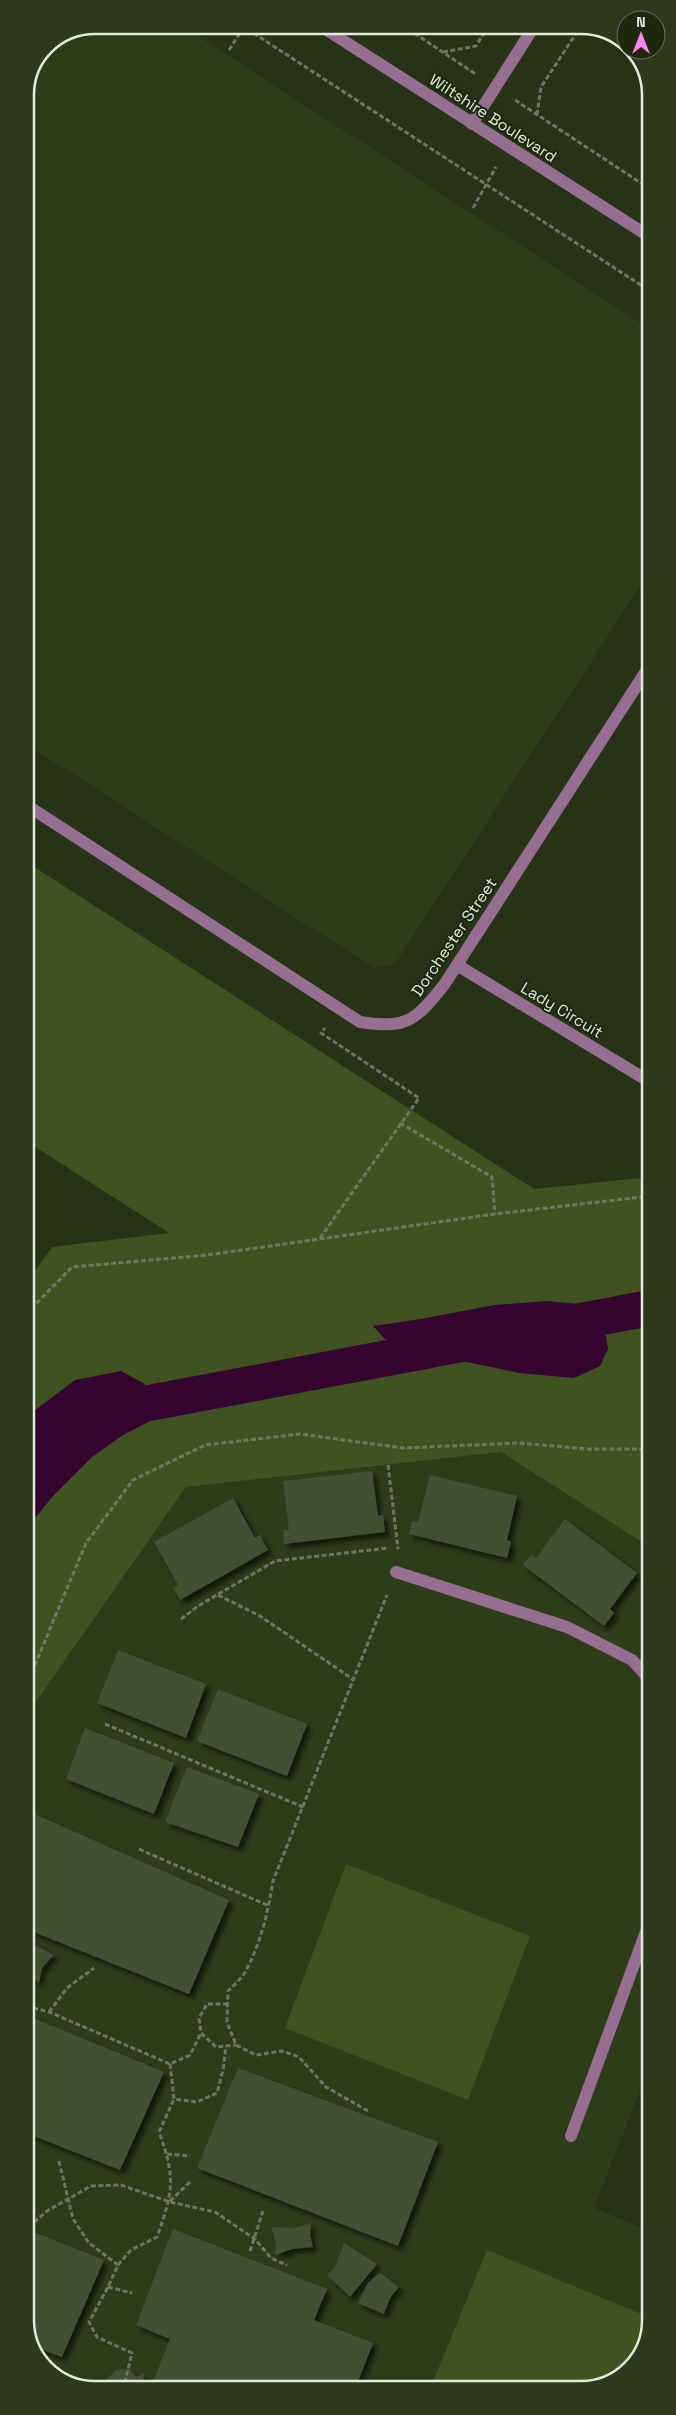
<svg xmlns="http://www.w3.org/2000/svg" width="676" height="2415" font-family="'Space Grotesk',sans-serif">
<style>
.built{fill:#2f3c1a}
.green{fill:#405220}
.water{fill:#350532}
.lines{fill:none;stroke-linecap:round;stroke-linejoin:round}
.canal{stroke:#350532;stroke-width:36}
.building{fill:#434f33;filter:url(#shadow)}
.path{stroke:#6d775f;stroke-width:3;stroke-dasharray:5 2.5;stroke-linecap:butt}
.minor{stroke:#956e90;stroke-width:12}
.labels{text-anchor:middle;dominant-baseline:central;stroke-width:4;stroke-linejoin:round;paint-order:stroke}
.street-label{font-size:16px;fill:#e3ebda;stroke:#1e280d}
.rim{fill:none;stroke:#e3ebda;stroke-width:2.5}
</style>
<defs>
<filter id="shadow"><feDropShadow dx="4.5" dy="4.5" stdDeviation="2.5" flood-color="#0009"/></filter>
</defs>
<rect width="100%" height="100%" fill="#273217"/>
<g class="built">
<polygon points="95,25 181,25 650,329 650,571 395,964 374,968 25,743 25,94 46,45"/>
<polygon points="501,1452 651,1548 651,2063 594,2208 651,2231 651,2321 636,2363 595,2389 90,2390 48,2373 26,2334 26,1716 186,1487"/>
</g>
<g class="green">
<polygon points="25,861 534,1189 650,1177 651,1548 501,1452 186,1487 26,1716 26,1284 52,1247 169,1233 26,1141"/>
<polygon points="346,1864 530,1936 468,2100 285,2028"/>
<polygon points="487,2250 651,2318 636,2363 595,2389 430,2389"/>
</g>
<g class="water">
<polygon points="548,1301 596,1306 603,1317 608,1349 600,1366 574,1378 519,1373 419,1352 385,1339 373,1326 421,1319 494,1305"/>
<polygon points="121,1371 145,1384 144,1404 137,1425 92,1457 53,1496 26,1529 26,1417 75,1380"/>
</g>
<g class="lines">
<g class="canal">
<polyline points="554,1326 650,1308"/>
<polyline points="99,1427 144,1404 467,1343"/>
</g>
</g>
<g class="building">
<polygon points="372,1471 378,1516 383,1515 385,1532 284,1544 283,1530 289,1530 283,1481"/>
<polygon points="430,1475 517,1496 507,1540 511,1542 507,1558 409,1534 412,1521 418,1522"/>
<polygon points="233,1498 255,1538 260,1535 268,1550 180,1600 173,1588 178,1585 154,1542"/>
<polygon points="565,1519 637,1573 610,1609 614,1613 604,1626 523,1565 531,1555 536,1558"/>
<polygon points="118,1650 206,1684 186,1738 97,1703"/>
<polygon points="218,1689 307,1724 287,1776 197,1741"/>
<polygon points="85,1728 174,1763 154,1814 66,1779"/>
<polygon points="187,1767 259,1794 238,1847 165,1822"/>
<polygon points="32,1813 229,1900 189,1994 26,1929 26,1830"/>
<polygon points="26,1941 54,1955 42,1968 39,1983 26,1974"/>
<polygon points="26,2015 164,2072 120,2170 26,2133"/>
<polygon points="238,2068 438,2142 398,2246 197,2168"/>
<polygon points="311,2223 310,2235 313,2247 292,2249 275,2255 276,2243 271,2227 295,2228"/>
<polygon points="26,2229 104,2260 62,2357 34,2347 26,2334"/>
<polygon points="173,2229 327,2289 314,2320 373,2343 355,2389 150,2390 170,2339 136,2325"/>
<polygon points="344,2243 377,2264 350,2297 327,2275 335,2267"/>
<polygon points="380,2273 399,2287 390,2298 384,2314 358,2303 368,2283"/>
<polygon points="129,2368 136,2377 144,2373 142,2390 108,2390 105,2381 115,2371"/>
</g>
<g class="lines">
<g class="path">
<polyline points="241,25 650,291"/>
<polyline points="402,25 477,75"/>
<polyline points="229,50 245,25"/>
<polyline points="443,52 476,46 489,25"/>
<polyline points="515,100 650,189"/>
<polyline points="537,115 541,87 581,26"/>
<polyline points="473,208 496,167"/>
<polyline points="400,1123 492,1177 495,1214"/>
<polyline points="320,1238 419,1098 321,1033 325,1028"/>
<polyline points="26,1314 72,1267 207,1255 495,1214 650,1196"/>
<polyline points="388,1465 398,1549"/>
<polyline points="218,1595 260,1616 354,1680"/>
<polyline points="181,1619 198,1606 275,1561 388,1548"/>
<polyline points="26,1686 86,1543 133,1480 205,1445 300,1434 403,1448 519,1443 587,1449 650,1449"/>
<polyline points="105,1724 303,1807"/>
<polyline points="139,1849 269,1906"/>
<polyline points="228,2004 207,2004 199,2018 201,2033 216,2047 236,2045"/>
<polyline points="26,2006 49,2012 170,2064 190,2055 201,2033"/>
<polyline points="49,2012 67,1988 94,1968"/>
<polyline points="170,2064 174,2099 197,2102 217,2093 223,2070 226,2046"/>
<path d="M368,2111L326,2087L299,2057L282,2051L256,2055L236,2045L227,2022L228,1991C233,1986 240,1980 244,1974C260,1947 268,1912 273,1881L387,1595"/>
<polyline points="167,2154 190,2156"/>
<polyline points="59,2161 73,2219 89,2243 118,2265"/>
<polyline points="170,2201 190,2182"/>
<polyline points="34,2222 47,2211 91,2186 121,2185 170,2202 215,2212 255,2239 271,2258 287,2265"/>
<polyline points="250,2251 263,2211"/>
<polyline points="108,2287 132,2293"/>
<path d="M123,2390L132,2353L97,2337L89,2322L108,2287L118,2265L131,2250L157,2237C173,2192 176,2178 159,2132L174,2099"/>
</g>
<g class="minor">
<polyline points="319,25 650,237"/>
<polyline points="472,124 535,25"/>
<path d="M25,804L360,1022C407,1029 415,1021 444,985L650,665"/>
<polyline points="457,965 650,1082"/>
<polyline points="396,1572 567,1627 632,1660 651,1681"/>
<polyline points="571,2136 651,1918"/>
</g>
</g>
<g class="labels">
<g class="street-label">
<text transform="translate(493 118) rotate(33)">Wiltshire Boulevard</text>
<text transform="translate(454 937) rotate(-56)">Dorchester Street</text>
<text transform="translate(562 1010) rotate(31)">Lady Circuit</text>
</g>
</g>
<path d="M0 0H676V2415H0ZM95 34H581A61 61 0 0 1 642 95V2320A61 61 0 0 1 581 2381H95A61 61 0 0 1 34 2320V95A61 61 0 0 1 95 34Z" fill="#2e381d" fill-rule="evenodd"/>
<path class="rim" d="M95 34H581A61 61 0 0 1 642 95V2320A61 61 0 0 1 581 2381H95A61 61 0 0 1 34 2320V95A61 61 0 0 1 95 34Z"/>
<g transform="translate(641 35)"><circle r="24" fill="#1e280d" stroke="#6d765f"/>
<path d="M0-4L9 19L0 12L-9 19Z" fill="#f788ec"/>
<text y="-8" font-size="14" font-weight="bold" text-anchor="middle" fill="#e3ebda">N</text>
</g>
</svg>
